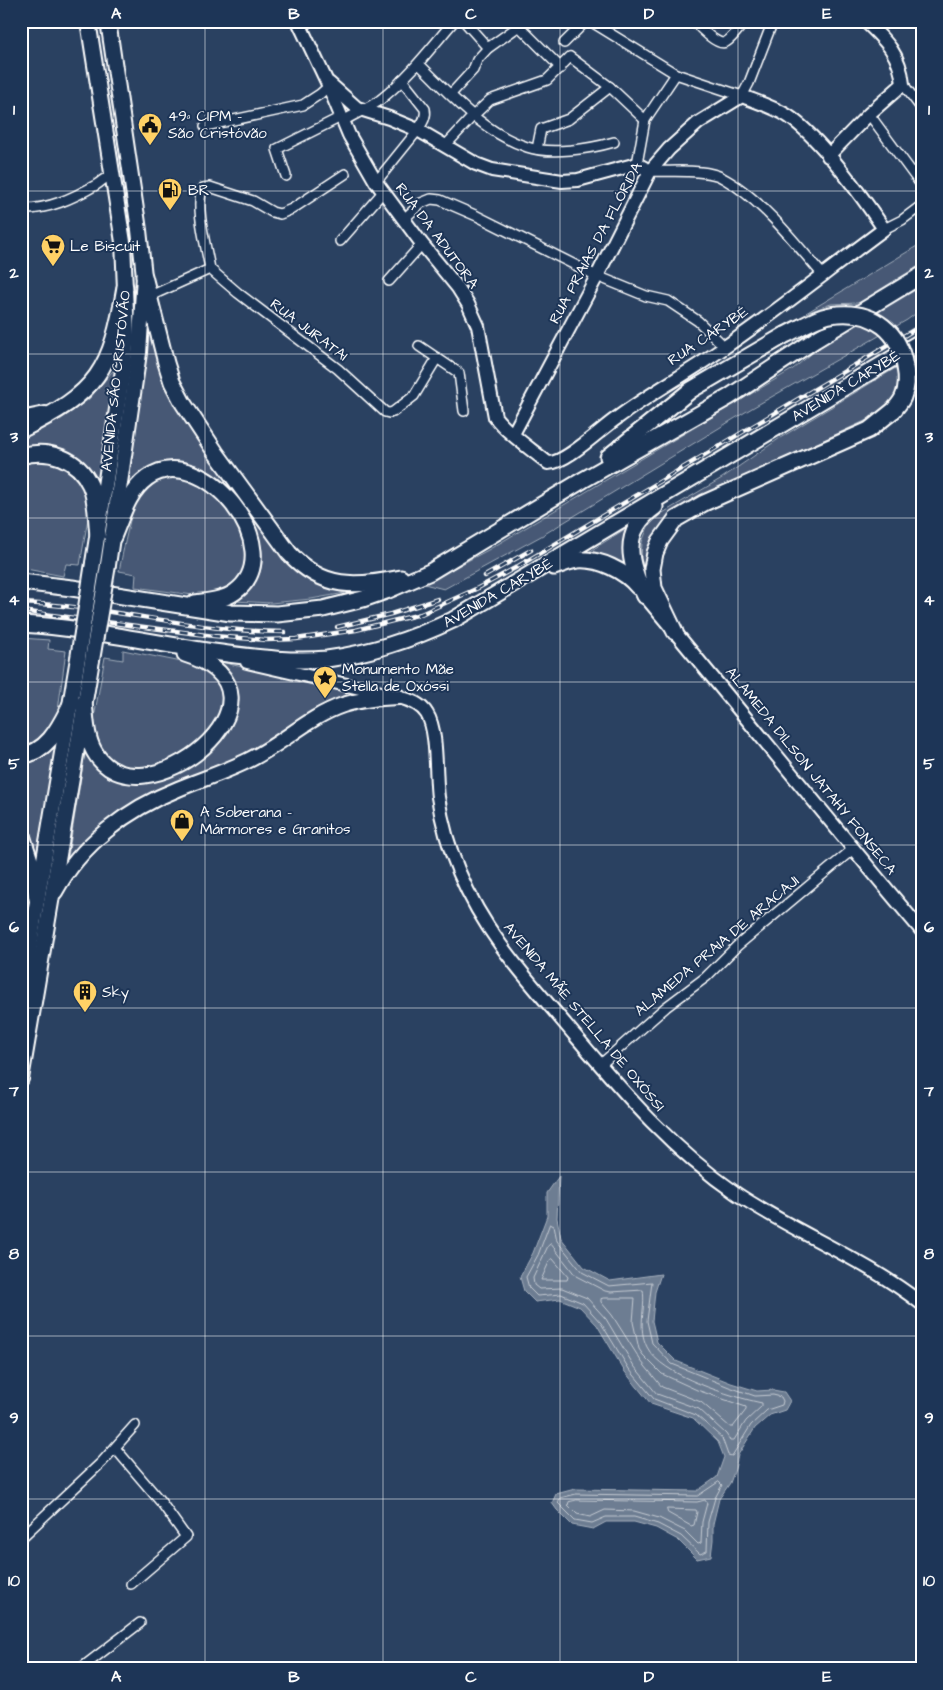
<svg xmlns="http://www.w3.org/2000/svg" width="943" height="1690" font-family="'Architects Daughter',sans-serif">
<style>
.built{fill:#394e6c}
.green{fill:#465975;stroke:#a2acba}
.water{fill:#6d7d92;stroke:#a7b1be}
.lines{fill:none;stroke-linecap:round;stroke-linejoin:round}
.shore{stroke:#c5cbd3;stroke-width:1}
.street-casing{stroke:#fff;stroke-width:12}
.secondary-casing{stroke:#fff;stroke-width:16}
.primary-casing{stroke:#fff;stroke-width:18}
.highway-casing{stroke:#fff;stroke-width:19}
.street{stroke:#1d3557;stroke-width:9}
.secondary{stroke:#1d3557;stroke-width:12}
.primary{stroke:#1d3557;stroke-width:14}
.highway{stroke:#1d3557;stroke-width:15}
.rail-casing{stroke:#fff;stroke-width:4.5}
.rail{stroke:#1d3557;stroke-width:2.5;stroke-dasharray:8;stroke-linecap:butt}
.primary-bridge-casing{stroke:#fff;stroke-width:18;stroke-linecap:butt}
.highway-bridge-casing{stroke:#fff;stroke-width:19;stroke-linecap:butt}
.primary-bridge{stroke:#1d3557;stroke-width:14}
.highway-bridge{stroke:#1d3557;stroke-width:15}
.grid{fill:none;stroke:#fff;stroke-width:1;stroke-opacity:0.55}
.labels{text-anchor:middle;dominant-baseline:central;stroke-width:4;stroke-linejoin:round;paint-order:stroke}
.poi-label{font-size:15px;fill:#fff;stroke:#1d3557;text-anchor:start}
.street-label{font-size:15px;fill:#fff;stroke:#1d3557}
.neatline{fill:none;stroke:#fff;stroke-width:2}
.grid-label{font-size:16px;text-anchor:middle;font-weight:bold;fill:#fff}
</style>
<rect width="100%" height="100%" fill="#2a4161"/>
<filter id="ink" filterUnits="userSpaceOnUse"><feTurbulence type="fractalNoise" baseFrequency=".02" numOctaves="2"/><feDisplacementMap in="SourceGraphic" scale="10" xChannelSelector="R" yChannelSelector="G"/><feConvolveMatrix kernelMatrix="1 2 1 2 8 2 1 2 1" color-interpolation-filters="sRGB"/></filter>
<g filter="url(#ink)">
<polygon class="built" points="21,21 71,21 21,28"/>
<g class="green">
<polygon points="922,243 922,264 858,303 831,304 806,313"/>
<polygon points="922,286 922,309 907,320 752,408 543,535 444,589 424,584 488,550 793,369 816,350"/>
<path d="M150,326L181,413L207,455L259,523L310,579L330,589L345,593L311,599L271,603L234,601C247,592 261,580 262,562C265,523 228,483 194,468C187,465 177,461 168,463C158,466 137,478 128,485Z"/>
<path d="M118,365L98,486C70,450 68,445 21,450V437L60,420L89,399Z"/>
<path d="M899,366C900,388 897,400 880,414L700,497C667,515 652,529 644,567L641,559L642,542L648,527L661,514L722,478L780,438Z"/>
<polygon points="56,459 74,469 86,488 90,507 80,565 66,564 63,576 21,568 21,461"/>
<path d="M181,473L218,495L249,542L242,581L228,591L200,596L135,587L136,574L119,571C123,553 132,501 142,489C151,479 169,475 181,473Z"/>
<polygon points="633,524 629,569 584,555"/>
<polygon points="21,638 49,640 48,649 66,651 56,725 42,743 21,751"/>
<polygon points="123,650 201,666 212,674 223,691 225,713 195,749 150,769 127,770 108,759 97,746 92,729 105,657 123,660"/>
<path d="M217,661L358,695L223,767L155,794L126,808L91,833L68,857L86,746C93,759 102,773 117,778C136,785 154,779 172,772C223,751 258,713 217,661Z"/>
<polygon points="57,741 35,863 29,835 21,819 21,760"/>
</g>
<polygon class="water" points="559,1176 557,1218 561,1238 584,1267 610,1281 661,1274 655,1292 652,1321 657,1342 676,1361 731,1383 757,1391 773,1390 784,1392 790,1401 785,1410 770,1415 755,1428 738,1455 735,1469 730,1483 719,1499 713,1524 713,1540 711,1556 697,1559 678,1540 656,1528 634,1522 606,1522 593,1529 572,1525 557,1510 552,1503 556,1494 575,1489 697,1491 717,1477 724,1457 718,1442 693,1418 651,1404 625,1372 597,1325 580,1307 560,1299 535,1302 524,1291 520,1277 533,1253 547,1216 547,1193"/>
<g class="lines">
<g class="shore">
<polygon points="550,1224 554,1226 557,1241 582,1272 609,1286 652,1282 647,1321 652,1343 672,1364 729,1387 755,1396 773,1395 781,1397 783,1401 782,1405 767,1410 751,1425 732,1456 728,1455 722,1438 696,1415 654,1399 629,1369 601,1323 583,1303 561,1294 537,1296 529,1288 526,1277 538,1255"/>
<path d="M551,1244L576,1276L605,1291L611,1292L643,1290C646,1309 637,1327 647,1347C661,1376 733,1397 762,1403V1406L746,1421L734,1440H730L726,1434L699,1409L657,1394L634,1366L606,1319L587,1298L562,1288L539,1289L534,1285L533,1278L548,1246Z"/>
<polygon points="553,1259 568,1277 567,1280 541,1280 550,1260"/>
<polygon points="604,1298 635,1298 633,1322 639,1349 643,1355 662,1374 697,1390 746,1407 746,1410 733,1427 730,1427 701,1402 662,1387 641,1361 612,1315 601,1302 601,1299"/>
<polygon points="719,1482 722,1485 715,1498 708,1522 707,1551 700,1554 681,1536 658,1524 634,1517 606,1517 592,1523 575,1520 558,1503 560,1498 576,1494 697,1496"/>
<polygon points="577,1500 697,1502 705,1500 707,1503 702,1522 701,1543 698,1544 685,1531 659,1518 634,1511 605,1510 590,1517 577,1514 568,1505 569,1502"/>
<polygon points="667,1509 696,1510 697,1512 694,1525 691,1526 668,1513"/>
</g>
<defs>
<g id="street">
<polyline points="464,21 488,48"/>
<polyline points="514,21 561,68"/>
<polyline points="590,21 676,74 742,96 749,83 773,21"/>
<path d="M694,21C699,27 718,47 726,42C733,38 740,27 745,21"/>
<polyline points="564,43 586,21"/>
<path d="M419,64C451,95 483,133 527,147C550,155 590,149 614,142"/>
<polyline points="903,84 922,109"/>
<polyline points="451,94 473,70 477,60 488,48 526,21"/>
<polyline points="869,114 922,186"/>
<path d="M343,121C355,114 369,108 380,100C409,77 430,49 454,21"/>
<polyline points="205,126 303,105 320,94 329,86"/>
<polyline points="446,145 473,116 490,100 547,80 570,57 610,87 645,120"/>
<polyline points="537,149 541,129 569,119 610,87"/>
<polyline points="637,164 645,120 676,74"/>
<path d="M650,171C670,172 698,169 716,175C723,177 729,182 736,186C770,210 795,243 822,274"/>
<path d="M345,174L292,209L280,214L272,212L253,201L210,187L203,188C194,204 207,250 210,269L238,293L338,369L385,412L389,413L393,412L414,396L437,358"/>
<polyline points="286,176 277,149 341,117"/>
<path d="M376,182L418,130C422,123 427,117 425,109L402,80"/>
<path d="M21,209C48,210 73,198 96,185C103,181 103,178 112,175"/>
<polyline points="403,220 421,203 431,199 440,200 477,216 597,276 646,296 668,301 698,321 725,347"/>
<polyline points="884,229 902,220 922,205"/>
<polyline points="340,241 383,192"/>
<polyline points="389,281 422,244"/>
<polyline points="150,296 210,269"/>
<polyline points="419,346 459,373 464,411"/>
<polyline points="600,1065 666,1007 706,977 737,946 853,849"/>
<polyline points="115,1448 161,1502 186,1537 131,1584"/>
<polyline points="21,1538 102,1462 135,1425"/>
<polyline points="80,1669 140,1623"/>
</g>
<g id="secondary">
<path d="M298,21L326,80L349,135L376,182L422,244L458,288L468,304L478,326L495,417C509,435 530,448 548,463C565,464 602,428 617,418C652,392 690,372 725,347C779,310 831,268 884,229C861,195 821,138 788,116C774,107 757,102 742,96L698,123L669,149L650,171L597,276L513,434"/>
<polyline points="329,83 357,108 389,118 418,130 476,164 492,170 562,181 578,180 637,164 650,171"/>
<path d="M828,156L869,114L903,84C900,54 886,41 865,21"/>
<polyline points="21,418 45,413"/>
<path d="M645,596C738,707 828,820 922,931"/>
<path d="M247,662L399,697C410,700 421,704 427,714C438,731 435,776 438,797C446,851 468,900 500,944C522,975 548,1003 572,1032C624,1093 670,1148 737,1194C797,1234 865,1259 922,1304"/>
</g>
<g id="primary">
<polyline points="88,21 123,242 127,336 124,364 93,563"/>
<polyline points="108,21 139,230 144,276 139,353 108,565"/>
<path d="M55,892C81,844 127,809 178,789C202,779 228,771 251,759C283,743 310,716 343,705C361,699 381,698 399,697"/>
<polyline points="21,1006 34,919 78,658"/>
<polyline points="21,1079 92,660"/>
</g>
<g id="highway">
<path d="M144,276L166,363L172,382L183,403L216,453L289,553C323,590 356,587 401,578"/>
<path d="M21,430C98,392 111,371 125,287"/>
<path d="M21,456C48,448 78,458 90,485C97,500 96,519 98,535"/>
<polyline points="608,457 691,390 785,335"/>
<path d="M113,537C122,516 128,492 147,478C202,438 292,551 235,592C224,600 209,601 195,603"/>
<path d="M554,567C562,564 570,561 577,560C599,558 625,571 638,587"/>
<polyline points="21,582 72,588 231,613 277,614 323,609 363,599 386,591 430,572 583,480 729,397 815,340 922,275"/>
<path d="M645,596C629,563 620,532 655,507"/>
<path d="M21,624C91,628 159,645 228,654C260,658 294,662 327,659C371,653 413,639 453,620L922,341"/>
<polyline points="675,632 654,588 652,569 655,553 660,541 676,519 704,503 869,430 894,410"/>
<path d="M84,703C86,719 86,737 94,751C138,831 311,693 185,654"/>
<path d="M21,756C49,751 59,727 71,704"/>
<polyline points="21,832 32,867 37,899"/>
</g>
</defs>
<use href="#street" class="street-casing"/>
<use href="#secondary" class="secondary-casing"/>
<use href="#primary" class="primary-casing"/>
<use href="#highway" class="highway-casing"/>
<use href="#street" class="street"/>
<use href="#secondary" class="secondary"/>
<use href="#primary" class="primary"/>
<use href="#highway" class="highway"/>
<defs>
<g id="rail">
<polyline points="485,576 531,550"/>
<path d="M21,603C110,606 196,632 285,632"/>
<polyline points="21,611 214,636 266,640 296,639 356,630 421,614 478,588 515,568 922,325"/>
<polyline points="337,627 391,614 438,599"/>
</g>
</defs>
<use href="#rail" class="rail-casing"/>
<use href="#rail" class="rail"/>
<defs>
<g id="primary-bridge">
<polyline points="78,658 93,563"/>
<polyline points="92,660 108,565"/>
</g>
<path id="highway-bridge" d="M785,335C802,327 819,315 838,314C874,311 900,332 905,367C907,377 907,388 903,397C901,402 897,406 894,410"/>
</defs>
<use href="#primary-bridge" class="primary-bridge-casing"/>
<use href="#highway-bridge" class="highway-bridge-casing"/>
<use href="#primary-bridge" class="primary-bridge"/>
<use href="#highway-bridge" class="highway-bridge"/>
</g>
</g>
<path class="grid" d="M205,21V1669M383,21V1669M560,21V1669M738,21V1669M21,191H922M21,354H922M21,518H922M21,682H922M21,845H922M21,1008H922M21,1172H922M21,1336H922M21,1499H922"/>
<defs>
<symbol id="civic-pin" viewBox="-11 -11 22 30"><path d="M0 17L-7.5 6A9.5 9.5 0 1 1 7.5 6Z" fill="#ffd166" stroke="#1d3557"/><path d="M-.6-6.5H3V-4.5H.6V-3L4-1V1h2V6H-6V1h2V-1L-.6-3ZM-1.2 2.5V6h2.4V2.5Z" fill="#111"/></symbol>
<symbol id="fuel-pin" viewBox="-11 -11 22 30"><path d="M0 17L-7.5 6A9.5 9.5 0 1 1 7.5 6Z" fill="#ffd166" stroke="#1d3557"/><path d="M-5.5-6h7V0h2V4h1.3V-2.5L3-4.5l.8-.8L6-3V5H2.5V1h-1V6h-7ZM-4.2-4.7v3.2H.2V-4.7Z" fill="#111"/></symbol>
<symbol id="supermarket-pin" viewBox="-11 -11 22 30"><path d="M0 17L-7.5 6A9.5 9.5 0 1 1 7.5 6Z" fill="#ffd166" stroke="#1d3557"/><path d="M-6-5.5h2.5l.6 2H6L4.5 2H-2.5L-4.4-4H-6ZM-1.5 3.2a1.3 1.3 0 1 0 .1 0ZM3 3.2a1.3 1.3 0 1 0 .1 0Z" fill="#111"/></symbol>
<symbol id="sight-pin" viewBox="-11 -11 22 30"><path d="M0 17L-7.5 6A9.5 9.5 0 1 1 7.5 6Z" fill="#ffd166" stroke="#1d3557"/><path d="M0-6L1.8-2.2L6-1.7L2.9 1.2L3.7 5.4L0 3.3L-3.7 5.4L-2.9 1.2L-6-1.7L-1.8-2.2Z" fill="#111"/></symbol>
<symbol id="shop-pin" viewBox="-11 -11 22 30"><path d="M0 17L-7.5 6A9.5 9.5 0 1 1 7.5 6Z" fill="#ffd166" stroke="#1d3557"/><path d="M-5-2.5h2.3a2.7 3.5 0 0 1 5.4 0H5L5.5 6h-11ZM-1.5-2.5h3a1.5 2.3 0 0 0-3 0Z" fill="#111"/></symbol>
<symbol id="building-pin" viewBox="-11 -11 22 30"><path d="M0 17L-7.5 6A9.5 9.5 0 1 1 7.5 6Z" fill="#ffd166" stroke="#1d3557"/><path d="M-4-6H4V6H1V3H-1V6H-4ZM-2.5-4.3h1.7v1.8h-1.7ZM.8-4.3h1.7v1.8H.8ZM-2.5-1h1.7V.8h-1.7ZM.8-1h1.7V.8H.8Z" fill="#111"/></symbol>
</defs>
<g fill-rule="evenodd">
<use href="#civic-pin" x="136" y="111" width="28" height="38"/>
<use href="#fuel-pin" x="156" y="176" width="28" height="38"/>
<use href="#supermarket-pin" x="39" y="232" width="28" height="38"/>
<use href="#sight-pin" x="311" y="664" width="28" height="38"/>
<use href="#shop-pin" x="168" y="807" width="28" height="38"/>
<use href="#building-pin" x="71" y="978" width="28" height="38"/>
</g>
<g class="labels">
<g class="poi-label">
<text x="168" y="116">49ª CIPM -<tspan x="168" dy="17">São Cristóvão</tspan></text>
<text x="188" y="190">BR</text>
<text x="70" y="246">Le Biscuit</text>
<text x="342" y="669">Monumento Mãe<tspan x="342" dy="17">Stella de Oxóssi</tspan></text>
<text x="200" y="812">A Soberana -<tspan x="200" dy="17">Mármores e Granitos</tspan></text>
<text x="102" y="992">Sky</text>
</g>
<g class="street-label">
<text transform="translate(437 236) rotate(53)">RUA DA ADUTORA</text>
<text transform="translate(596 243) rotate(-62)">RUA PRAIAS DA FLÓRIDA</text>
<text transform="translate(309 330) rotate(37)">RUA JURATAI</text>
<text transform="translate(708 336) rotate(-34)">RUA CARYBÉ</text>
<text transform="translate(116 381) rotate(-84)">AVENIDA SÃO CRISTÓVÃO</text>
<text transform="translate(846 386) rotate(-31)">AVENIDA CARYBÉ</text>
<text transform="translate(498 593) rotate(-30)">AVENIDA CARYBÉ</text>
<text transform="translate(811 771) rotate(51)">ALAMEDA DILSON JATAHY FONSECA</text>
<text transform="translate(717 946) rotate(-40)">ALAMEDA PRAIA DE ARACAJI</text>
<text transform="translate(584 1017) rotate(50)">AVENIDA MÃE STELLA DE OXÓSSI</text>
</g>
</g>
<rect width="943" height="1690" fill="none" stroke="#1d3557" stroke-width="55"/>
<rect x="28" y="28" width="888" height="1634" class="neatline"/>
<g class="grid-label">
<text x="116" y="19">A</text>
<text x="294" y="19">B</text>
<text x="471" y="19">C</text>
<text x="649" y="19">D</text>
<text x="827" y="19">E</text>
<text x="14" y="115">1</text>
<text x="929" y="115">1</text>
<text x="14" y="278">2</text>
<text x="929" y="278">2</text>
<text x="14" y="442">3</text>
<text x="929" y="442">3</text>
<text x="14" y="605">4</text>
<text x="929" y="605">4</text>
<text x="14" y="769">5</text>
<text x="929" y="769">5</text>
<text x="14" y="932">6</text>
<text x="929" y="932">6</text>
<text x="14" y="1096">7</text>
<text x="929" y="1096">7</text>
<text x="14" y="1259">8</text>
<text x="929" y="1259">8</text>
<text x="14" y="1423">9</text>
<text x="929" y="1423">9</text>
<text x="14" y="1586">10</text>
<text x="929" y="1586">10</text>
<text x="116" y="1682">A</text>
<text x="294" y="1682">B</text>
<text x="471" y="1682">C</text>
<text x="649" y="1682">D</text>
<text x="827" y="1682">E</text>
</g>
</svg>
